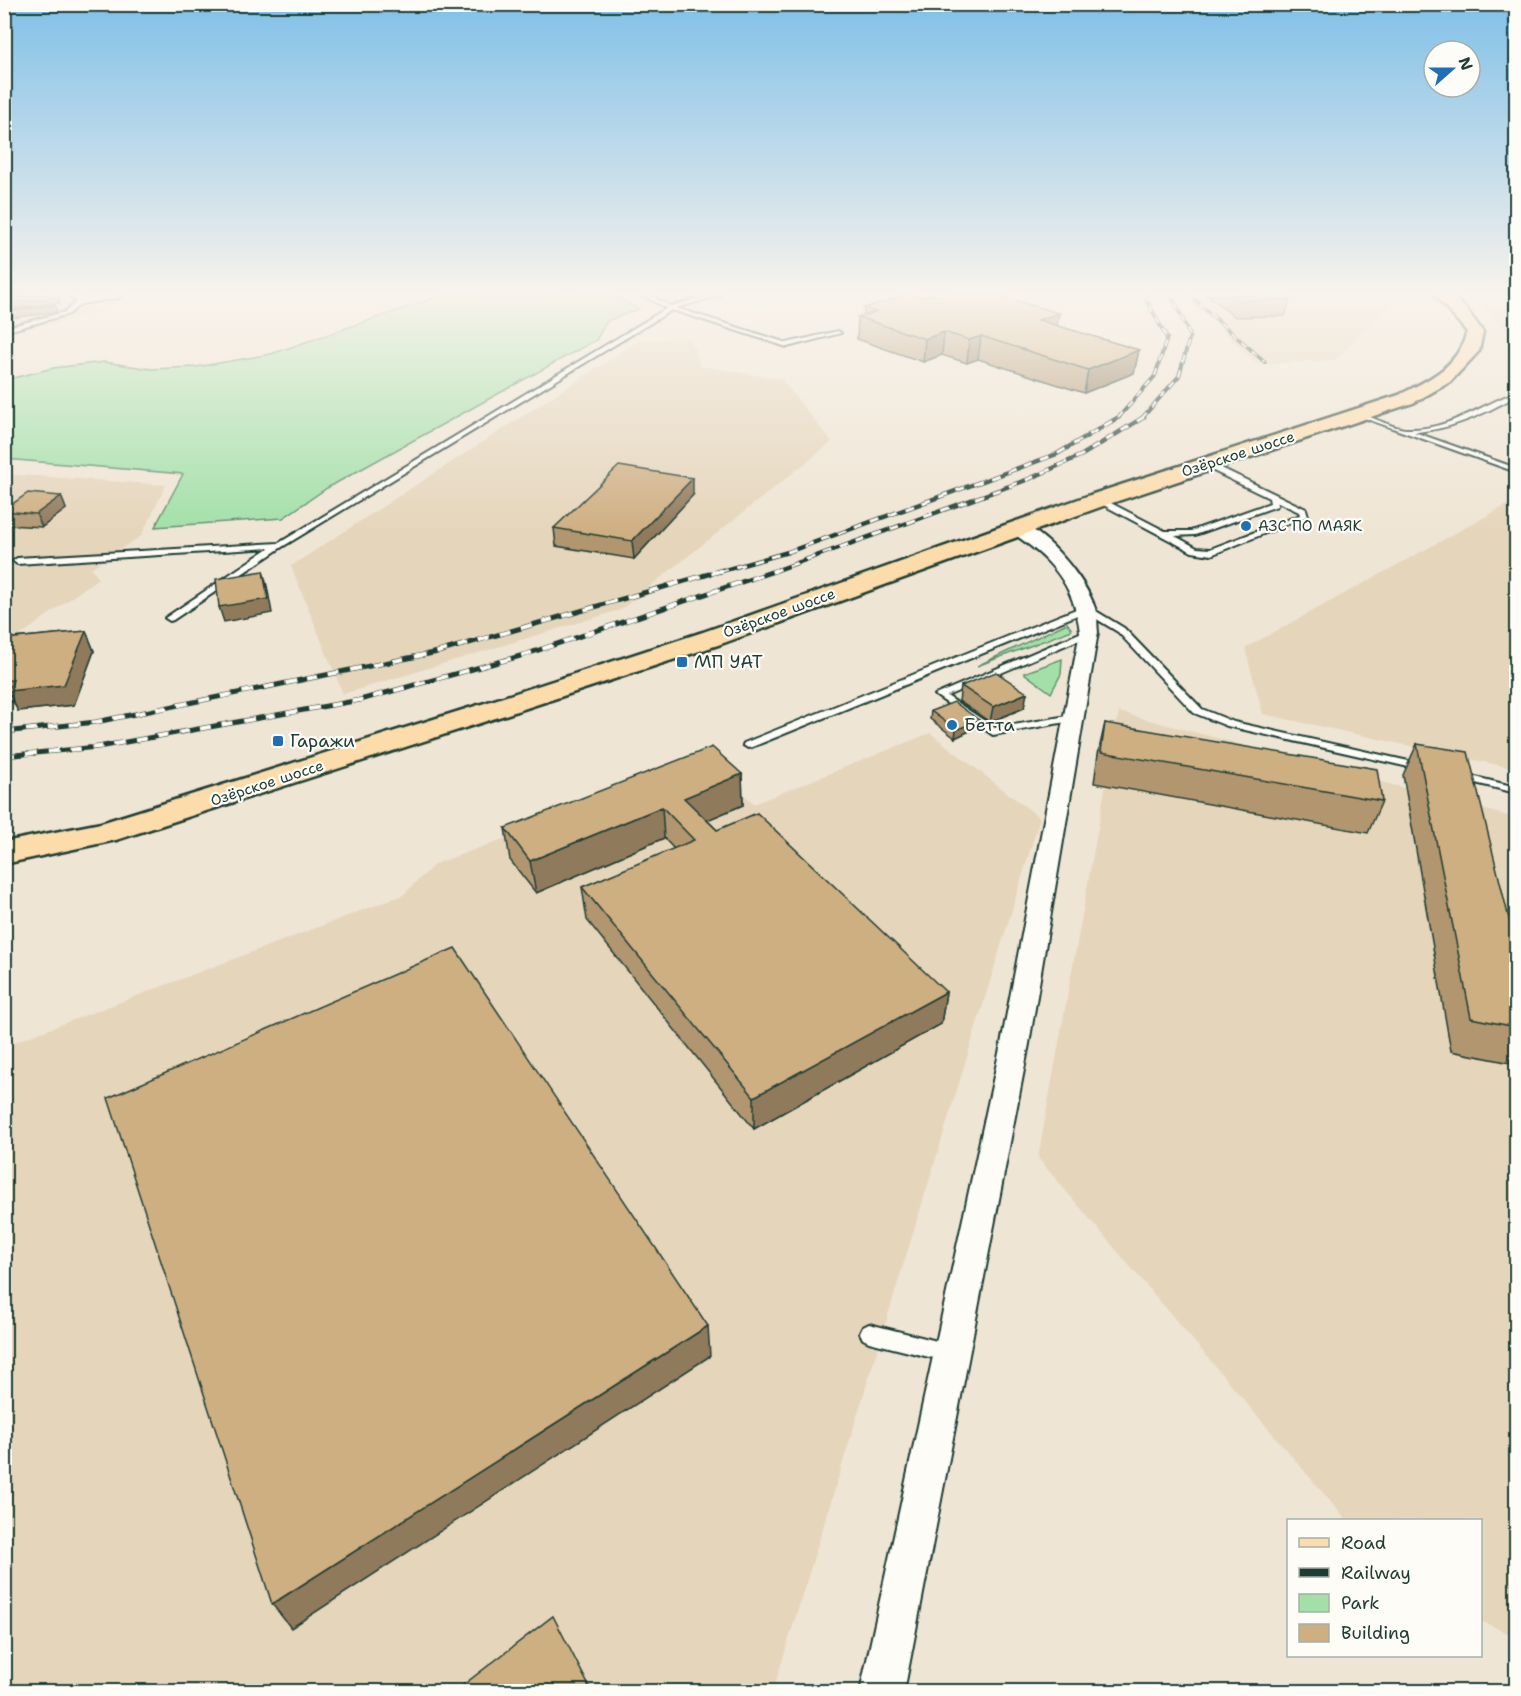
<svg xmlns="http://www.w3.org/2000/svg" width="1521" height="1696" font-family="'Shantell Sans',sans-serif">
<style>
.built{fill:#e5d5bb}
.green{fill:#a2e0a8;stroke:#608e6e;stroke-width:1.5}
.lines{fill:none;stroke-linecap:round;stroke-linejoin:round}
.lane-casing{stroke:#1f3d34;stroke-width:4}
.street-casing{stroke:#1f3d34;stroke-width:4}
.primary-casing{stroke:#1f3d34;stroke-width:5}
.lane{fill:#fdfcf7;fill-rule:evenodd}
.street{fill:#fdfcf7;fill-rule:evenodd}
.primary{fill:#fcdcab;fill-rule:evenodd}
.rail-far2-casing{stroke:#1f3d34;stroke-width:4}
.rail-far1-casing{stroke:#1f3d34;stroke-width:4.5}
.rail-casing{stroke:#1f3d34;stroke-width:5}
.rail-far2{stroke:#fdfcf7;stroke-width:2;stroke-dasharray:7;stroke-linecap:butt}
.rail-far1{stroke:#fdfcf7;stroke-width:3;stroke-dasharray:9;stroke-linecap:butt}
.rail{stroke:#fdfcf7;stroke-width:4;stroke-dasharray:11;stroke-linecap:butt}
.wall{fill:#b19670;stroke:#1f3d34;stroke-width:1.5}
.shaded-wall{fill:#907a5b;stroke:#1f3d34;stroke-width:1.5}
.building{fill:#ceaf82;stroke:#1f3d34;stroke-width:1.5}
.poi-dot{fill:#1f6fb2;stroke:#fdfcf7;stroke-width:2}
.labels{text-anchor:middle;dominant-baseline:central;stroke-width:4.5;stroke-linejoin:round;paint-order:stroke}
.far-street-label{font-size:15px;fill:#1f3d34;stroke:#fdfcf7}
.far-poi-label{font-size:15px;fill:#1f3d34;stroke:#fdfcf7;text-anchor:start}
.poi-label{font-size:18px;fill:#1f3d34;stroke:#fdfcf7;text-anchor:start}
</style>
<rect width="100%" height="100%" fill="#efe5d4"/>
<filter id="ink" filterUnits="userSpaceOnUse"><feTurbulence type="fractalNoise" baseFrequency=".0167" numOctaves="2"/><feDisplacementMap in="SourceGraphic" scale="12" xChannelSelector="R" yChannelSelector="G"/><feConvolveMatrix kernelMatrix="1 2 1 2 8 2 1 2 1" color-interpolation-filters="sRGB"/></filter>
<g filter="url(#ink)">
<g class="built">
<polygon points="5,295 101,295 102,313 5,334"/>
<polygon points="1183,295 1391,295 1395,299 1335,360 1257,364"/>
<polygon points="1470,295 1516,295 1516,340"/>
<polygon points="690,338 700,366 781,379 832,442 620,610 343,694 291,566 640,340"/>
<polygon points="4,474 166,485 141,536 91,568 98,578 5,647"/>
<polygon points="1516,500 1516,769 1263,714 1245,648"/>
<polygon points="1119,712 1516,818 1516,1637 1481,1621 1480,1520 1346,1520 1038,1158"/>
<polygon points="930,733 1040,818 773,1691 5,1691 4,1056 15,1042 403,895 435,864 711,763 754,804"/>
</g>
<g class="green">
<polygon points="443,295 611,295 639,309 607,321 596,340 327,488 283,518 155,527 183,474 5,459 5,380 53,368 104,362 151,369 196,367 271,354"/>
<polygon points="1067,623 1072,630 977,666"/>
<polygon points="1062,659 1061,674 1051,693 1024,673"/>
</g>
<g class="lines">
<defs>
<g id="lane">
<polygon points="66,295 74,295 84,301 69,314 4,332 4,328 65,312 77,301"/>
<polygon points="641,295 649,295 671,306 711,295 721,295 676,308 787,343 838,331 841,333 787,347 672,310 282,547 173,620 170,621 165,618 269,548 17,564 13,561 17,558 279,543 667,308"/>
<path d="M1516,392V396C1484,414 1451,430 1414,432L1516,468V472L1356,415L1361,414C1372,417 1396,429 1406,429C1447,431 1480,406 1516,392Z"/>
<path d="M1203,462H1209L1306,509L1308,516L1211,555L1192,552L1094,500L1101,498L1165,531H1191L1270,503L1269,498L1203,466ZM1278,502L1299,512L1300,515L1210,549L1197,548L1175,536L1195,535L1277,506Z"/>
<polygon points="1086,605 1124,628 1202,709 1234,722 1422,764 1428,767 1422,770 1227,726 1194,713 1118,632 1085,612 752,747 748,748 743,745 744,743"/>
<polygon points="1089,629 1092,630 1092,634 947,696 995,728 1073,715 1078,718 1077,720 993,735 935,695"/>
<polygon points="1459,773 1516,787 1516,793 1455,778 1453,776 1455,774"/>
<polygon points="869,1324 949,1344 955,1347 958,1353 955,1359 949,1362 869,1342 863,1339 860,1333 863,1327"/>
</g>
<g id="street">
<polygon points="97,295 124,295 119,298 81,304 75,301 77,299"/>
<path d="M1017,523C1046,530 1086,580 1095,608C1098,616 1097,625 1098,632L1029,1044L904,1692H860L1001,1044L1080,632C1074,583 1050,558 1011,532L1009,528Z"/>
</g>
<path id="primary" d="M1435,295H1452L1467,310L1483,332L1479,351L1450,382L1413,403L1106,505L721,644L505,715L116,840L4,864V842L101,823L485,703L703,632L1090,495L1399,395C1430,379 1457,368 1467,332Z"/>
</defs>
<use href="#lane" class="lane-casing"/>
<use href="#street" class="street-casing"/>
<use href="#primary" class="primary-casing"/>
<use href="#lane" class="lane"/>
<use href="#street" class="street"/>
<use href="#primary" class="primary"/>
<defs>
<g id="rail-far2">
<polyline points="1189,295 1265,362"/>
<polyline points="1118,418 1155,376 1167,338 1146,299 1147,295"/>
<polyline points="1142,418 1179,376 1190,336 1175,302 1169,295"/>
</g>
<g id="rail-far1">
<polyline points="718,572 788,552 1057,454 1119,417"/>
<polyline points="772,572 1029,479 1082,455 1144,417"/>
</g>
<g id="rail">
<polyline points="4,732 96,722 438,652 723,570"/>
<polyline points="4,756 98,747 360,700 524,655 777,570"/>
</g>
</defs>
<use href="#rail-far2" class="rail-far2-casing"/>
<use href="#rail-far1" class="rail-far1-casing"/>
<use href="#rail" class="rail-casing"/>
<use href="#rail-far2" class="rail-far2"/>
<use href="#rail-far1" class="rail-far1"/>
<use href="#rail" class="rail"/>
</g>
<g class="wall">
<polygon points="1207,295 1283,295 1290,300 1285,316 1235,317"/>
<polygon points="922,298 1059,313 1057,326 1139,350 1134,373 1084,393 978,359 967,363 942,355 923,362 857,339 858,317 864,315 864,308"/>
<polygon points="693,495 634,559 556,546 554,528"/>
<polygon points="61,496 66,509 42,527 8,525 4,516 4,510"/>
<polygon points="86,631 94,651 74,705 18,711 13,702 4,702 4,639"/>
<polygon points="961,686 1024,708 990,722 959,701"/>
<polygon points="931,711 979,720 978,727 955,738 930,719"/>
<polygon points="1105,723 1382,801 1368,833 1094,783 1098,754"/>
<polygon points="1417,744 1516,1027 1516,1064 1451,1051 1403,775"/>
<polygon points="742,774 743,805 707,820 717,830 946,992 941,1024 754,1129 587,920 582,887 674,849 664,838 536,893 510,860 505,828"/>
</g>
<g class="shaded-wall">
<polygon points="4,295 33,295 4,298"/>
<polygon points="58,295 60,303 4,310 4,303"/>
<polygon points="55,305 57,312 4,319 4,312"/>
<polygon points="1059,313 1055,335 1038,320"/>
<polygon points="944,332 942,355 923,362 925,339"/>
<polygon points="981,336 978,359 967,363 969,340"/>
<polygon points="1139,350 1134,373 1084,393 1088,370"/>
<polygon points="693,478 693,495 634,559 632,541"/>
<polygon points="61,496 66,509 42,527 36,514"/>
<polygon points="263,571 267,586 272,613 224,622 219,607"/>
<polygon points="86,631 94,651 74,705 18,711 8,691"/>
<polygon points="1027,693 1024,708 990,722 993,707"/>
<polygon points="979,720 978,727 955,738 956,730"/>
<polygon points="742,774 743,805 686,829 684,798"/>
<polygon points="662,807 664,838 536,893 530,861"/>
<polygon points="946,992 941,1024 754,1129 754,1097"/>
<polygon points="708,1326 710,1356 291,1628 272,1604"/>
</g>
<g class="building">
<polygon points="37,295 58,295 58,297 4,303 4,299"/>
<polygon points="907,295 913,295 922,298 930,295 996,295 1059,313 1038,320 1139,350 1088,370 981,336 969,340 944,332 925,339 858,317 876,312 864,308"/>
<polygon points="1231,295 1283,295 1290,300 1239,301"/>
<polygon points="55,305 4,312 4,311"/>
<polygon points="619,466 693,478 632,541 554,528"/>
<polygon points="28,493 61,496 36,514 4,511 4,510"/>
<polygon points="263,571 268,599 219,607 216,579"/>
<polygon points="86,631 64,685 8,691 13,680 4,681 4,639"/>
<polygon points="996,672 1027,693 993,707 961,686"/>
<polygon points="954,702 979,720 956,730 931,711"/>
<polygon points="1105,723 1377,769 1382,801 1101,752"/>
<polygon points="1417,744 1468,752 1516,947 1516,1027 1471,1018"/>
<polygon points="712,747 742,774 684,798 717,830 757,813 946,992 754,1097 582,887 694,840 662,807 530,861 505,828"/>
<polygon points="455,948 708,1326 272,1604 108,1098"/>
<polygon points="553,1616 592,1692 454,1692"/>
</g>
</g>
<linearGradient id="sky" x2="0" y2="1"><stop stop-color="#81c0e8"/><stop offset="0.55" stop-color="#f8f3ec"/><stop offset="1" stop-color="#f8f3ec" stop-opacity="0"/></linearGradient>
<rect width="1521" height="533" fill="url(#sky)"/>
<g class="poi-dot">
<circle cx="1246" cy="526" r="6"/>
<rect x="676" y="656" width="12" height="12" rx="3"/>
<circle cx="952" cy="725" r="6"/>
<rect x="272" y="735" width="12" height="12" rx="3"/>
</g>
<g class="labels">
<g class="far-street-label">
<text transform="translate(1238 454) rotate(-18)">Озёрское шоссе</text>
<text transform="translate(779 613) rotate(-20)">Озёрское шоссе</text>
<text transform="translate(267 783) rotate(-18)">Озёрское шоссе</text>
</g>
<g class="far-poi-label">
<text x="1258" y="526">АЗС ПО МАЯК</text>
</g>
<g class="poi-label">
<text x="694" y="662">МП УАТ</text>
<text x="964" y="725">Бетта</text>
<text x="290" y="741">Гаражи</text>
</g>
</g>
<rect width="1521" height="1696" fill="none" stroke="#fdfcf7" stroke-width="24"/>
<rect x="12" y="12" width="1497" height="1672" fill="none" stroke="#1f3d34" stroke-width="2" filter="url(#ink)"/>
<rect x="1287" y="1519" width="195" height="138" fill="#fdfcf7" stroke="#a4b0a9" stroke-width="1.5"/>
<rect x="1299" y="1538" width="30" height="9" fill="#fcdcab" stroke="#a4b0a9" stroke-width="1.5"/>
<text x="1341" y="1549" font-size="18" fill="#1f3d34">Road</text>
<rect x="1299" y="1568" width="30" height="9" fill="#1f3d34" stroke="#a4b0a9" stroke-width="1.5"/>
<text x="1341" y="1579" font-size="18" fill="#1f3d34">Railway</text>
<rect x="1299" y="1594" width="30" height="18" fill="#a2e0a8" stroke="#a4b0a9" stroke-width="1.5"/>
<text x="1341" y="1609" font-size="18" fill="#1f3d34">Park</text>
<rect x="1299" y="1624" width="30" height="18" fill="#ceaf82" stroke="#a4b0a9" stroke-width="1.5"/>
<text x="1341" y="1639" font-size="18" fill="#1f3d34">Building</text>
<g transform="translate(1452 69) rotate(69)"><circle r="28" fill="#fdfcf7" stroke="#a4b0a9" stroke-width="1.5"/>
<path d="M0-4.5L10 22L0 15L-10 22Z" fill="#1f6fb2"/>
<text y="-9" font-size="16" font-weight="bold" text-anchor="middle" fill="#1f3d34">N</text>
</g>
</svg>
